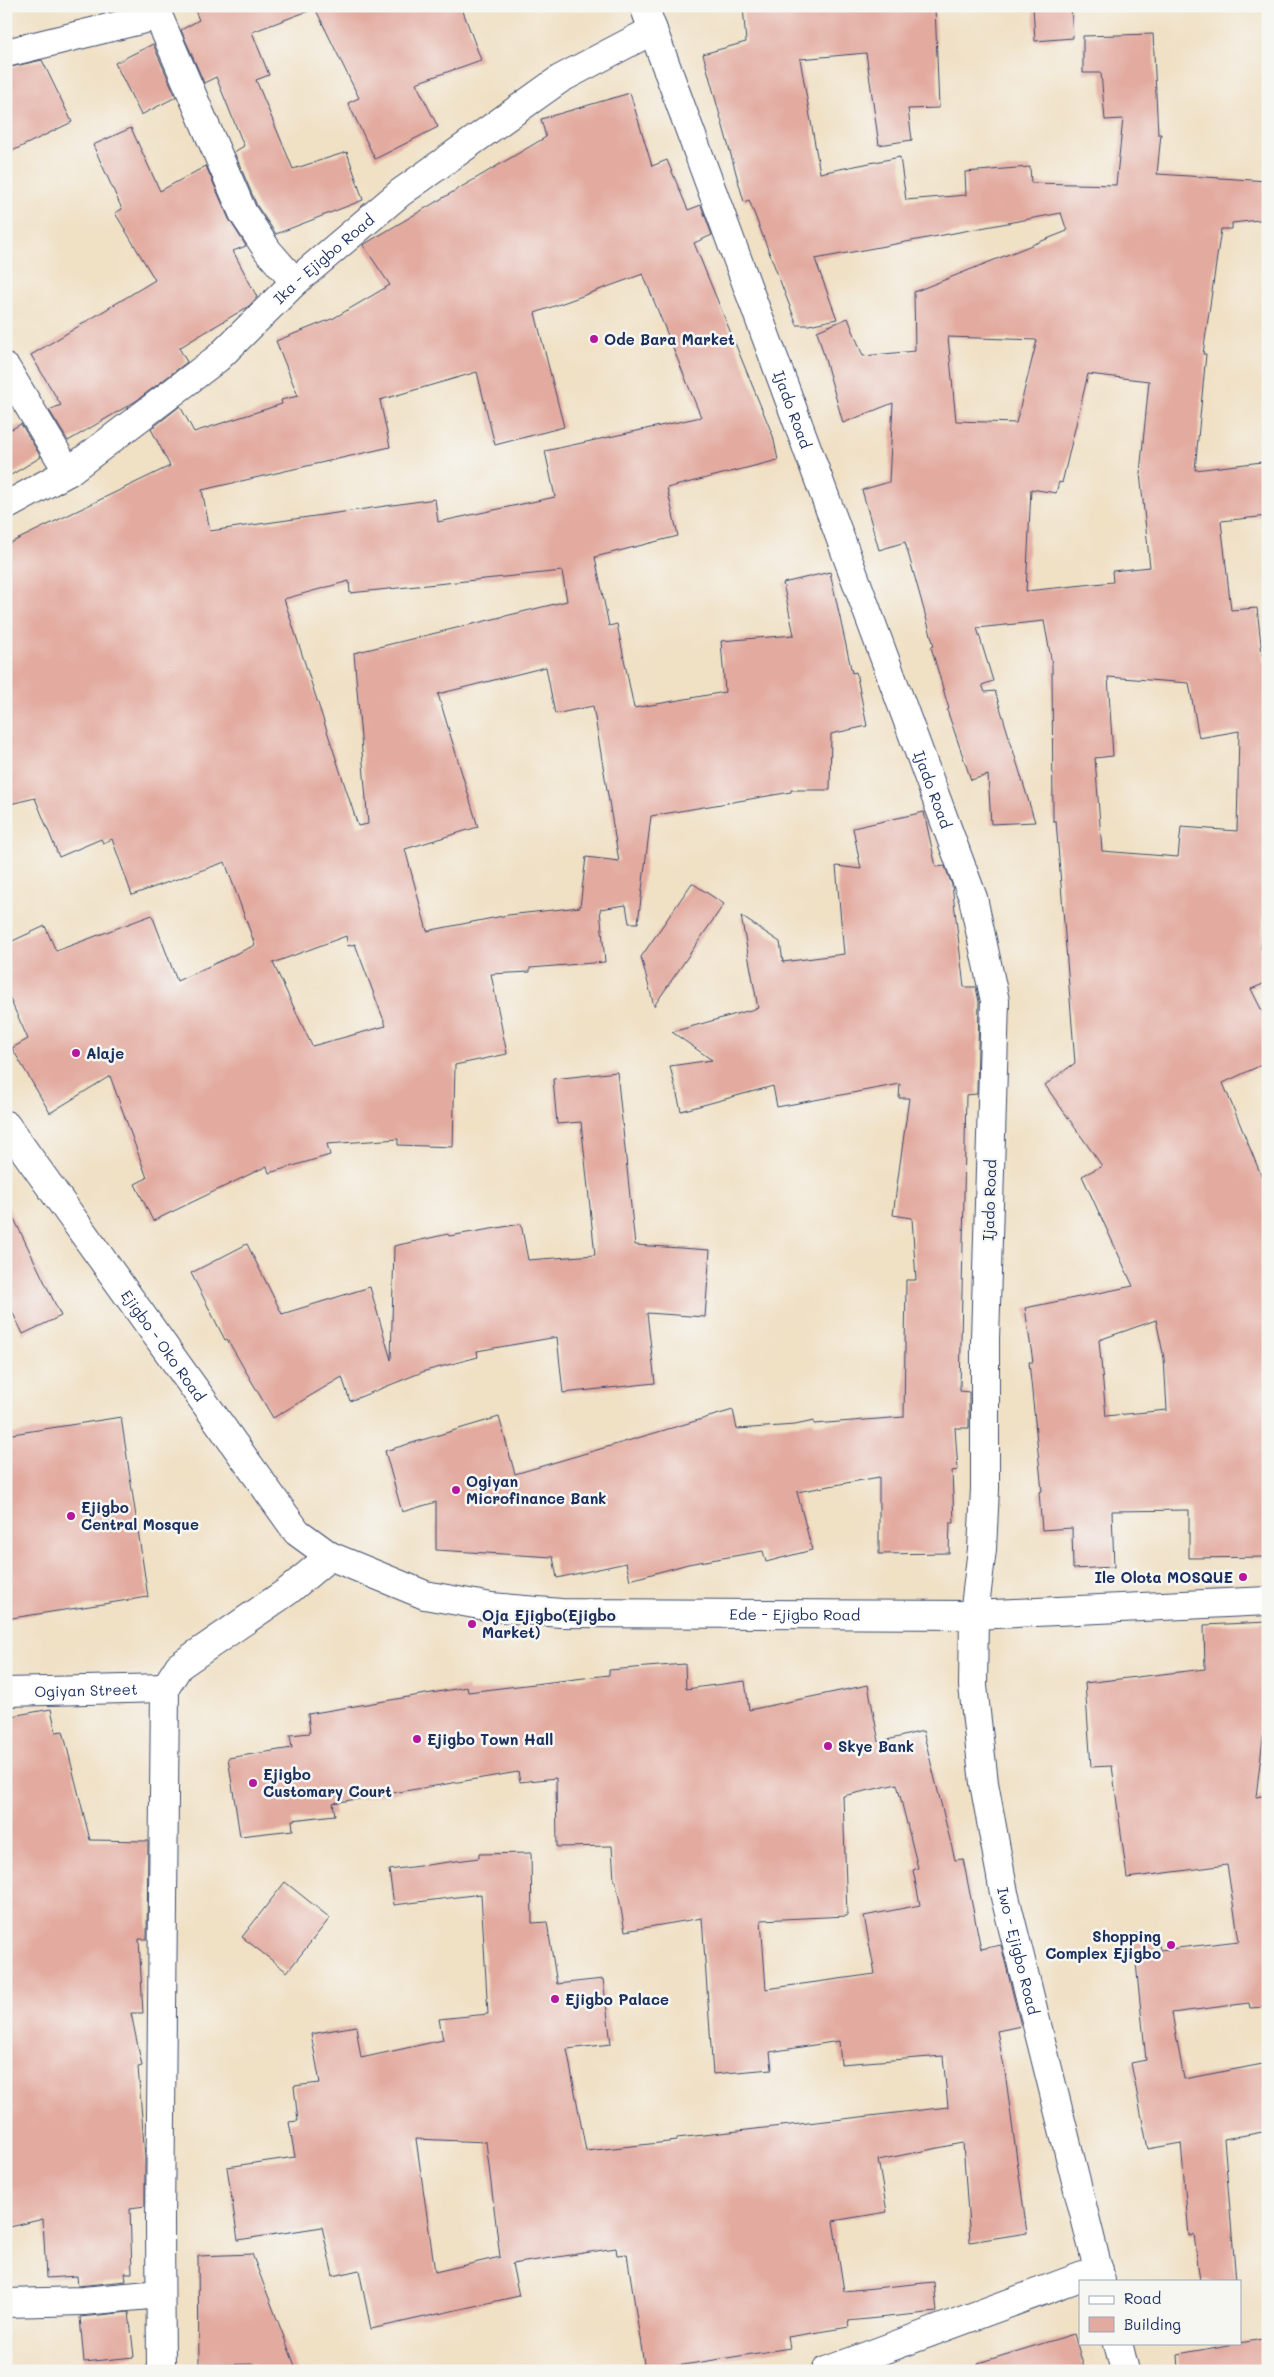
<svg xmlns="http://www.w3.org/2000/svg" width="1274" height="2377" font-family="Mali,sans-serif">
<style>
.building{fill:#e3aba0;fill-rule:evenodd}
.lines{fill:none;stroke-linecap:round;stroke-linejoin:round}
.minor-casing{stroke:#3b4a6d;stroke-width:30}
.tertiary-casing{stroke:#3b4a6d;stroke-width:30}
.secondary-casing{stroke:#3b4a6d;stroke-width:30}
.primary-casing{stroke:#3b4a6d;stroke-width:30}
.minor{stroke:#fff;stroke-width:28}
.tertiary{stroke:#fff;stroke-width:28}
.secondary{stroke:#fff;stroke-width:28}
.primary{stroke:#fff;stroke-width:28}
.poi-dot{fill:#b5179e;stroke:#f6f6f2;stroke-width:2}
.labels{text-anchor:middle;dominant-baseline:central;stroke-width:5;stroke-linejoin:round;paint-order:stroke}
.street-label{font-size:15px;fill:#1b2f5e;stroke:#f6f6f2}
.poi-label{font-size:15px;font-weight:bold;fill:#1b2f5e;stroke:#f6f6f2;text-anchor:start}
</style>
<rect width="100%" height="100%" fill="#f6f6f2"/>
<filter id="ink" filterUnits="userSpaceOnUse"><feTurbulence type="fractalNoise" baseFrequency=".02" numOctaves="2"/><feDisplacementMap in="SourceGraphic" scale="10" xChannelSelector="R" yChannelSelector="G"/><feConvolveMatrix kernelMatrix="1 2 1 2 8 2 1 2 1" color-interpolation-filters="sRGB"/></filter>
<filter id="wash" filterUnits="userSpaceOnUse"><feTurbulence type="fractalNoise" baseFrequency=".0096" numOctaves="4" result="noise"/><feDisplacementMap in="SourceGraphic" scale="20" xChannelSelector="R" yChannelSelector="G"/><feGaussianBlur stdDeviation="1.12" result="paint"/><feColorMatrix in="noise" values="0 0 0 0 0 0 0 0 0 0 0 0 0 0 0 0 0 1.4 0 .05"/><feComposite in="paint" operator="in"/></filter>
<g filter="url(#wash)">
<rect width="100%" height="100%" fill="#f0e0c4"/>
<g id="blocks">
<g class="building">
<polygon points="193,6 311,6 311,10 252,32 269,75 256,80 293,169 347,152 363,200 276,234 257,206 234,152 244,146 216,77 204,83 181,30 199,20"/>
<polygon points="314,6 461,6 481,60 416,83 438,127 375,159 348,103 359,98"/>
<path d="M743,6H935L939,108L908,109L912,140L879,145L866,53L800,59L820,173L900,157L906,200L966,195L965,172L1030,167L1031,183L1116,185L1123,119L1105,120L1101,73H1083V36L1153,34L1158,134H1161L1157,174L1268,181V219L1232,223V229H1221L1203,354H1206L1195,470L1262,462L1268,512V516L1221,521L1231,610L1257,608L1263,662L1268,661V866L1261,949L1268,946V982L1251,989L1268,1023V1062L1223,1083L1268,1192V1557L1189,1558V1510L1112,1511L1114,1567L1073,1569L1072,1528L1042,1530L1039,1492L1042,1491L1029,1362H1033L1025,1308L1133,1286L1082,1176L1102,1166L1045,1085L1075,1063L1056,821H1053L1052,664L1044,621L977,628L993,681L982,685L985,692L995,691L1035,822L991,824L988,775L971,780L947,710L949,709L931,647L934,646L905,542L879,550L862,490L889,482L893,403L843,423L817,331L848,318L863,356L915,351L914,292L1067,231L1061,213L815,259L837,319L809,325H797L749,200L744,202L703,54L746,42ZM948,337L1037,340L1016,423L956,421ZM1088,374L1149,381L1140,473L1150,567L1112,571L1113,582L1026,591L1031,489L1056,493L1059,482L1062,483ZM1108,677L1189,683L1199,738L1239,731L1237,831L1181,827L1178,857L1102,851L1095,758L1113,756ZM1156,1320L1164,1358L1167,1410L1106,1416L1099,1340Z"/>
<polygon points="1033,6 1071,6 1073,38 1035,41"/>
<polygon points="153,44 176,97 141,115 115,63"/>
<polygon points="42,60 72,122 6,154 6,68"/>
<path d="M630,93L652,166L667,160L688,210L701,205L712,235L694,243L773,436L778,460L667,488L678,536L595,557L609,626L617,624L634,708L725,692L721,641L794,635L783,583L830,572L852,673L856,672L867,726L831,734L830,790H791V792L651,816L638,923H629L626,905L600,909L605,962L530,968V972L491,974L507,1054L455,1065L453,1147L398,1145V1139L327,1144L330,1155L269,1173L267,1166L153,1221L135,1184L147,1178L110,1076L50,1113L12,1048L28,1039L6,990V944L45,926L56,951L152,915L177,981L255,945L225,862L132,895L112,839L103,843L101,839L59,857L35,798L6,805V545L170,466L151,429L180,406L194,432L282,404L281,400L298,396L276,341L334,318L390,285L363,245L546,137L541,119ZM643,274L701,417L545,451L555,497L438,522L435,499L210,531L202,490L390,447L380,400L477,372L495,445L564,427L535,313ZM562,571L567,601L354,653L368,824L358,826L284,599L349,581L350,593ZM546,667L555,714L593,706L619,861L586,857L580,907L508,915L427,931L405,849L478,827L438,694ZM346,936L348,946L355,944L386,1026L312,1046L273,963Z"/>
<polygon points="131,128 160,191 206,166 229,219 246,246 233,251 257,297 249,306 179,348 187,362 136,401 68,441 49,410 61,405 31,355 155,280 115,213 122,209 93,145"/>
<polygon points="21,424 41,457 6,478 6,432"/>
<polygon points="924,812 936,867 945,866 952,885 964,987 976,987 979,1002 977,1094 966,1095 960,1391 969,1392 969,1428 955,1428 958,1470 952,1471 954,1523 950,1523 949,1553 879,1554 879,1477 797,1492 812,1550 766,1562 763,1551 688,1564 630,1580 626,1563 557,1578 553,1557 436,1550 436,1502 402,1512 385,1451 499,1417 515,1474 733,1410 737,1429 795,1425 814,1421 814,1424 904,1417 906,1280 916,1280 912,1218 893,1215 909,1098 899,1098 900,1084 777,1107 773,1086 681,1111 670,1066 712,1060 672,1032 758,1008 741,916 780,942 783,962 844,954 836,866 861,869 853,828"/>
<polygon points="692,883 724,904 654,1006 641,957"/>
<polygon points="617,1072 635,1245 710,1250 705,1317 647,1313 655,1383 563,1393 557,1337 477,1351 478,1357 425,1371 350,1401 342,1377 273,1418 227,1339 225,1340 191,1273 247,1244 282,1314 370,1287 391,1360 394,1246 448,1234 449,1236 521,1224 528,1260 595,1255 581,1122 557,1124 553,1079"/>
<polygon points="6,1202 61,1316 23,1334 6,1299"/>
<polygon points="121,1417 148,1597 6,1619 6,1435"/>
<polygon points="1268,1622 1268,1696 1256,1797 1268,1795 1268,2007 1250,2008 1249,2003 1172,2013 1184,2079 1268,2063 1268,2131 1224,2139 1236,2281 1200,2281 1194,2235 1189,2236 1181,2143 1148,2149 1131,2063 1146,2060 1133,1934 1156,1931 1160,1950 1239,1941 1227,1865 1127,1878 1112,1766 1091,1767 1085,1683 1205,1669 1204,1625"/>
<path d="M685,1664L686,1689L745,1681L749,1710L868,1685L879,1742L923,1731L955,1860L963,1859L981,1949L1001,1945L1021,2026L997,2031L1005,2072L1027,2233L970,2242L963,2143L878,2160L887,2212L833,2221L844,2291L934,2282L937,2312L848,2321L849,2327L788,2337L790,2348L645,2371L627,2254L617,2255L616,2248L512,2264L519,2296L371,2329L359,2270L333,2276L322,2227L238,2240L227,2167L295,2157L289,2122L298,2121L294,2086L320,2083L311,2034L356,2026L361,2058L443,2040L439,2019L488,2014L481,1894L394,1905L389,1870L479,1858V1854L531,1853L532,1923L547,1922L557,1984L603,1979L611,2044L567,2049L586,2151L677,2141V2138L948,2107L943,2056L841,2064L839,2041L770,2052L772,2069L713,2074L702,1918L625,1931L616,1881H614L612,1846L557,1847L556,1778L520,1782L518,1772L333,1803L335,1815L292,1820L293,1830L240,1836L228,1758L292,1748L290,1735L310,1733L308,1714L467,1687L468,1692L609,1675V1670ZM897,1784L918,1868L913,1870L920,1905L864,1916L875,1974L766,1989L761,1920L847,1916L843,1796ZM416,2139L486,2142L500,2257L435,2272Z"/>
<polygon points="51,1709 56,1732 63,1731 90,1840 148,1841 147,1939 139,1939 143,2013 131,2013 142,2066 138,2067 145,2157 145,2206 130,2208 132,2273 125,2273 126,2281 78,2286 77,2276 46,2278 43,2219 6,2228 6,1717"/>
<polygon points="285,1882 330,1918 287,1972 242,1937"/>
<polygon points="252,2254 297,2371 257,2371 255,2364 199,2365 198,2256"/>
<polygon points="129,2312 134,2357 84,2362 80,2317"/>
<polygon points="1074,2334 1085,2371 979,2371 978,2363"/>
<polygon points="1268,2338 1268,2371 1179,2371 1178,2354"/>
</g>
</g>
</g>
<g filter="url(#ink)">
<use href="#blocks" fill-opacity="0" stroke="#3b4a6d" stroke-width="1"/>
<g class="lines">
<defs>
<g id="minor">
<polyline points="154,6 243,213 268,251 295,282"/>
<polyline points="6,53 157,16"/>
<polyline points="6,368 68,472"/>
<path id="s1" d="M6,506L68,472L218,358L295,282L400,193L560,79L653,30"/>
<path id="s2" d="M6,1692L165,1688"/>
<polyline points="6,2303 83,2301 160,2294"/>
<polyline points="826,2371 1099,2270"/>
</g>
<g id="tertiary">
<path id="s3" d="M644,6L973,898L995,1001L985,1339V1489L982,1549L974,1615"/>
</g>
<g id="secondary">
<path id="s4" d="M974,1615L973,1686L984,1783L1004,1893L1101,2281"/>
<polyline points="1118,2343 1125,2371"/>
<polyline points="161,2371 160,2223 165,1688 179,1666 288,1591 330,1556"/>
</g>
<g id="primary">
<path id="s5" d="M6,1125L297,1532L330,1556L425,1595L491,1607L561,1613L974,1615L1268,1601"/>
</g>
</defs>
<use href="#minor" class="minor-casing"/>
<use href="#tertiary" class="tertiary-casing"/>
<use href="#secondary" class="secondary-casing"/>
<use href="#primary" class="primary-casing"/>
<use href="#minor" class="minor"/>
<use href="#tertiary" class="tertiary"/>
<use href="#secondary" class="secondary"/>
<use href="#primary" class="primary"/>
</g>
</g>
<g class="poi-dot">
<circle cx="594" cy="339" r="5"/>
<circle cx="76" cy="1053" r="5"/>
<circle cx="456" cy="1490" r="5"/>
<circle cx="71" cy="1516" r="5"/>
<circle cx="1243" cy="1577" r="5"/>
<circle cx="472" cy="1624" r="5"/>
<circle cx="417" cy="1739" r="5"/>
<circle cx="828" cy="1746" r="5"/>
<circle cx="253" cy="1783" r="5"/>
<circle cx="1171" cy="1945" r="5"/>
<circle cx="555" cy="1999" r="5"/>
</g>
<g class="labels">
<g class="street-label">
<text stroke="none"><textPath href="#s1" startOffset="404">Ika - Ejigbo Road</textPath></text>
<text stroke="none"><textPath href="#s3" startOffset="430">Ijado Road</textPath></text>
<text stroke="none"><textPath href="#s3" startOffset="835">Ijado Road</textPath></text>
<text transform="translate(989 1200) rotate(-88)">Ijado Road</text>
<text stroke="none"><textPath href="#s5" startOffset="271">Ejigbo - Oko Road</textPath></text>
<text stroke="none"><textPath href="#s5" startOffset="1015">Ede - Ejigbo Road</textPath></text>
<text stroke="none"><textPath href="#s2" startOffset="80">Ogiyan Street</textPath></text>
<text stroke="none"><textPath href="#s4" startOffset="340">Iwo - Ejigbo Road</textPath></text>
</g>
<g class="poi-label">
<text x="604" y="339">Ode Bara Market</text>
<text x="86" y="1053">Alaje</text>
<text x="466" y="1481">Ogiyan<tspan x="466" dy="17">Microfinance Bank</tspan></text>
<text x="81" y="1507">Ejigbo<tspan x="81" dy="17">Central Mosque</tspan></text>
<text x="1233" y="1577" text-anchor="end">Ile Olota MOSQUE</text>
<text x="482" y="1615">Oja Ejigbo(Ejigbo<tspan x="482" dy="17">Market)</tspan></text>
<text x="427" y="1739">Ejigbo Town Hall</text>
<text x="838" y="1746">Skye Bank</text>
<text x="263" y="1774">Ejigbo<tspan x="263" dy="17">Customary Court</tspan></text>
<text x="1161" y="1936" text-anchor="end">Shopping<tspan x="1161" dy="17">Complex Ejigbo</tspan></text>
<text x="565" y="1999">Ejigbo Palace</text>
</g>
</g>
<rect width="1274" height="2377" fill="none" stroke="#f6f6f2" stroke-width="25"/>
<rect x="1079" y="2280" width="162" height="65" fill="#f6f6f2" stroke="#9ea6b7"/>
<rect x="1089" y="2296" width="25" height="8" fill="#ffffff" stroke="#9ea6b7"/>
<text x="1124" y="2304" font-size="15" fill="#1b2f5e">Road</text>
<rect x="1089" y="2317" width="25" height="15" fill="#e3aba0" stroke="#9ea6b7"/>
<text x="1124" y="2330" font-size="15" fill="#1b2f5e">Building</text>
</svg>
